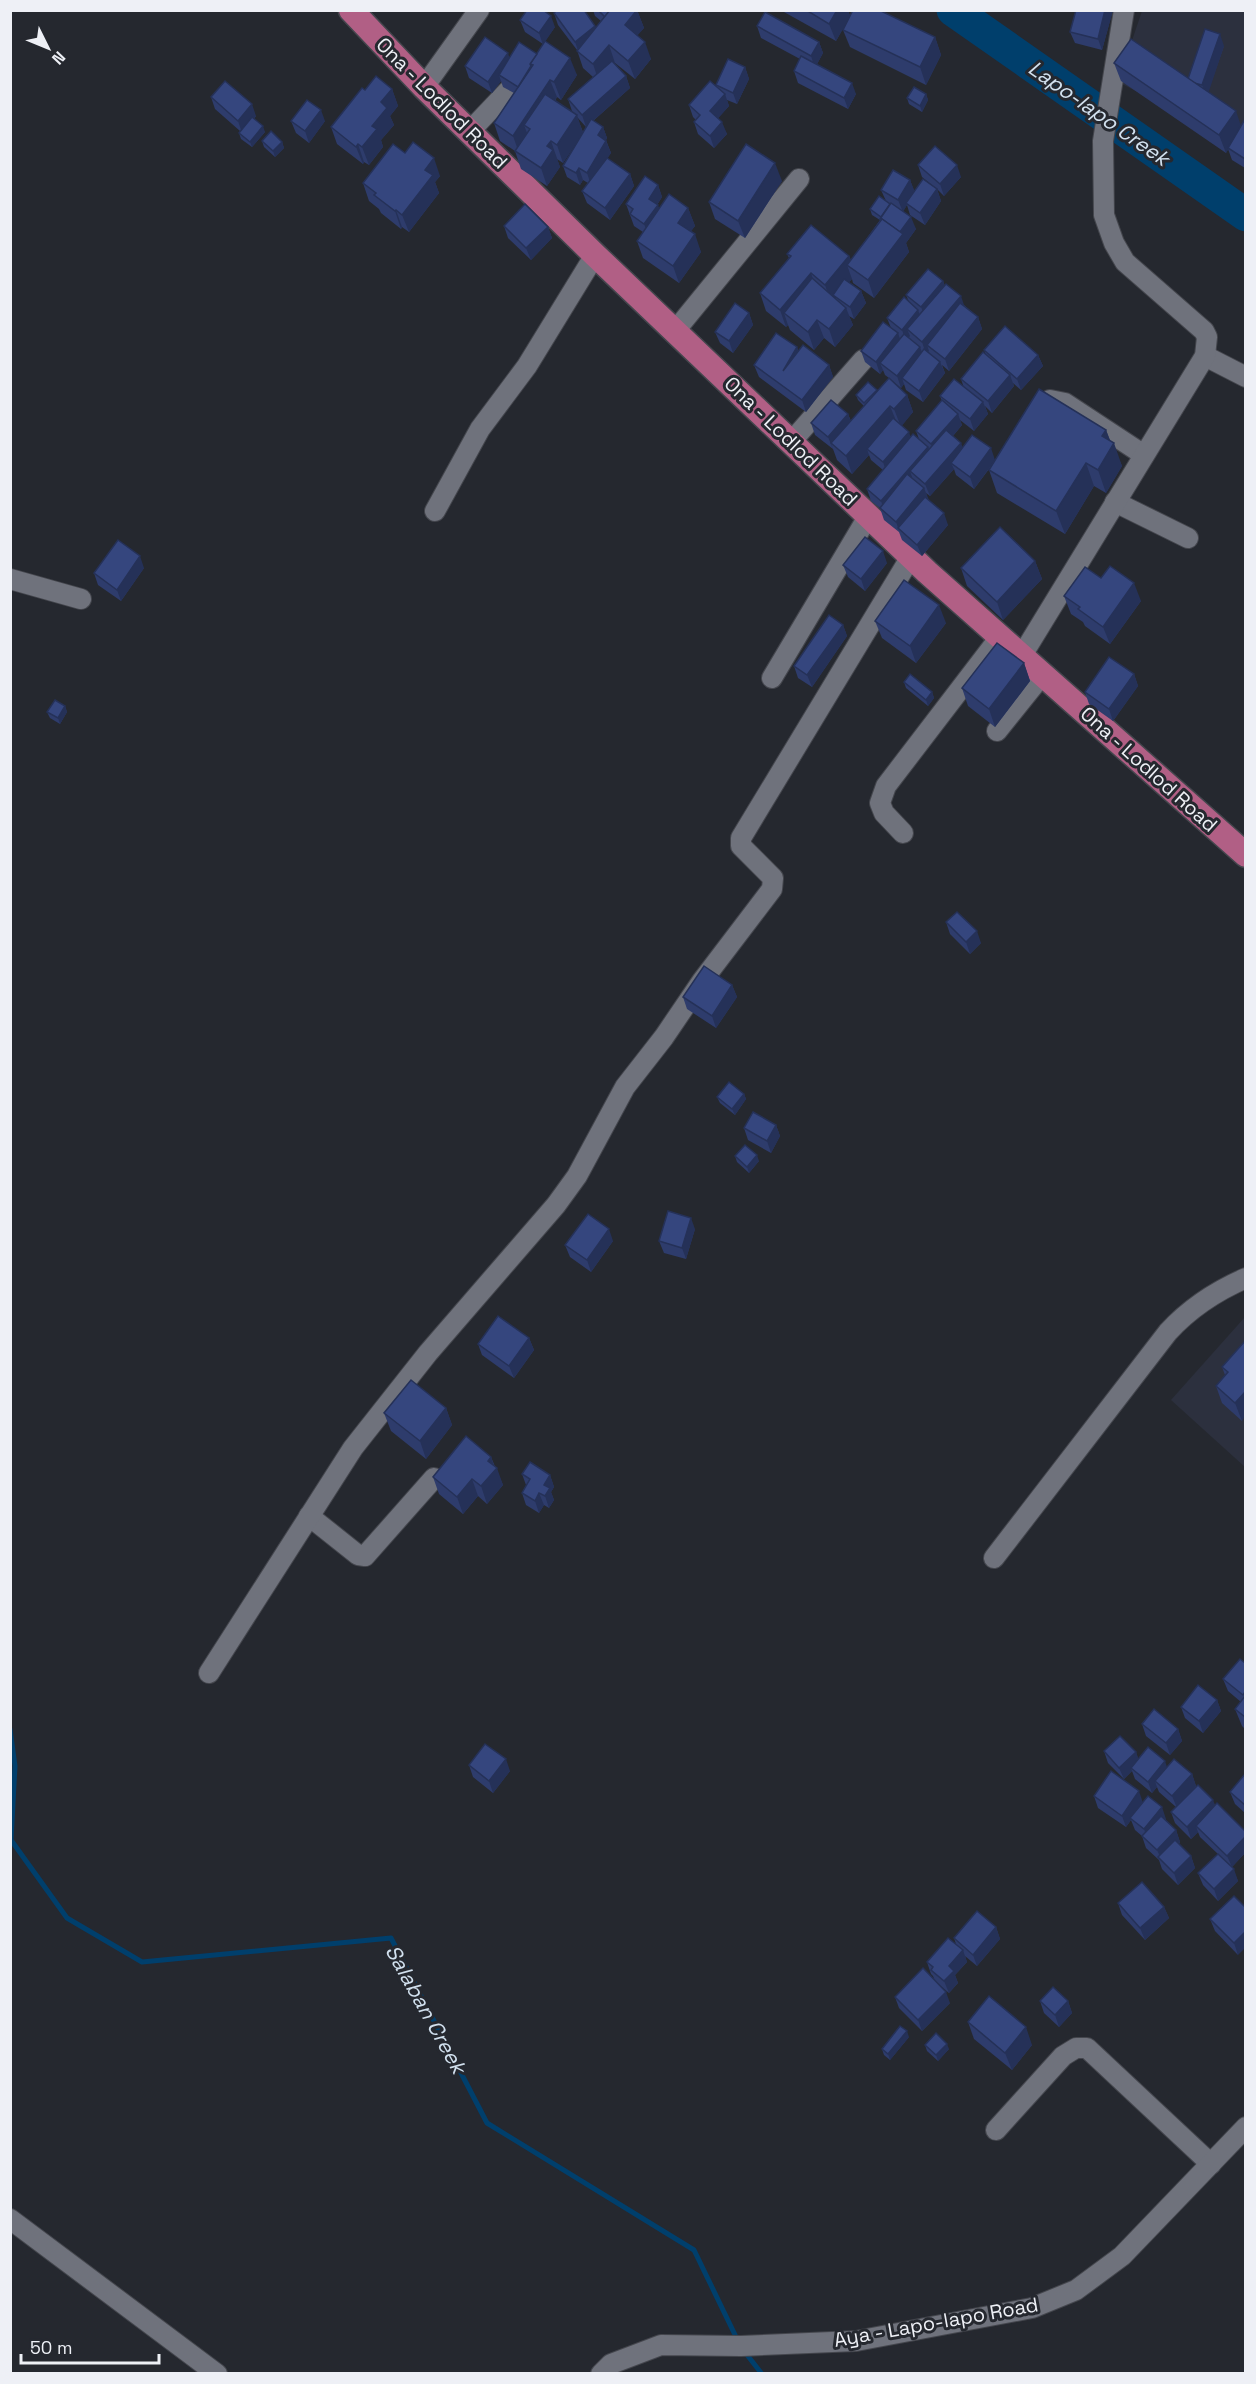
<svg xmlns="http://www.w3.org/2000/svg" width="1256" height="2384" font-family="'Space Grotesk',sans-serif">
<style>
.built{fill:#2c303e}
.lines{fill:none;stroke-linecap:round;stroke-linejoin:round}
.stream{stroke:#003f6c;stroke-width:5}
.river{stroke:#003f6c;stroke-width:33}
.minor-casing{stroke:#44464d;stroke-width:22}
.major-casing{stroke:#44464d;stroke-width:27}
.minor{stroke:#6f727c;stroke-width:20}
.major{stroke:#b15f85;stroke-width:24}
.wall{fill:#2e3c6c;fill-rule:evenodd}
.shaded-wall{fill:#253158}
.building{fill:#35467e;stroke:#253158;stroke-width:1.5}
.labels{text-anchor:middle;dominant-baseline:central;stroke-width:6;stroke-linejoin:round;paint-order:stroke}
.street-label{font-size:20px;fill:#eef0f6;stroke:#25282f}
.water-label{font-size:21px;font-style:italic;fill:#d2e1ef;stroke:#25282f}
</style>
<rect width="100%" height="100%" fill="#25282f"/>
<g class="built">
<polygon points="1142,11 1245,11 1245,146 1118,82"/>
<polygon points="1245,1317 1245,1467 1171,1400"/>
</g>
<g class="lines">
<g class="stream">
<polyline points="10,1729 15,1766 11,1840 67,1918 142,1962 391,1938 487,2123 694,2250 738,2341"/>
<polyline points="744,2351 762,2374"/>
</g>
<polyline class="river" points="953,10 1246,215"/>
<defs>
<g id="minor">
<polyline points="424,87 479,10"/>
<polyline points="470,131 508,91"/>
<polyline points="675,331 799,179"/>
<polyline points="1205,356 1246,377"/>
<polyline points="1038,412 1050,400 1065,403 1144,455"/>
<polyline points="792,441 863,360"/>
<polyline points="1115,502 1188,538"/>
<polyline points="435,511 480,429 527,366 595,255"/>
<polyline points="10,579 81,599"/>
<polyline points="1021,657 1205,356 1207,337 1204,331 1125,262 1114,243 1104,215 1103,141 1124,10"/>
<polyline points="772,678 869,515"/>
<polyline points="997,731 1042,675"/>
<polyline points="903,833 884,813 880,803 886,786 1000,637"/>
<polyline points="309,1516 358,1555 365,1556 434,1478"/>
<path d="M994,1558L1168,1332C1190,1308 1216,1291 1246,1278"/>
<polyline points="209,1673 353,1448 428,1353 556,1205 577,1176 625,1087 664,1037 702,981 772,889 773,878 741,846 741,838 912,555"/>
<polyline points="996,2130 1063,2056 1076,2048 1087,2048 1211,2164"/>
<polyline points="10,2219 217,2374"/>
<polyline points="601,2374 611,2364 661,2345 741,2346 856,2341 1032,2308 1076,2290 1122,2256 1246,2127"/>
</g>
<polyline id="major" points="351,10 424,87 595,255 927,572 1246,855"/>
</defs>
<use href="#minor" class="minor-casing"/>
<use href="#major" class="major-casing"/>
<use href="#minor" class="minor"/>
<use href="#major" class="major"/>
</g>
<g class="wall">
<path d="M593,10H637L644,28L637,35L651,59L635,79L615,63V64L626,76L630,88L593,121L603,127L607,138L606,140L611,153L607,158L630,174L634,186L610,220L587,203L582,191L588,183L583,180L580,185L567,177L563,166L580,137L563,163L557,159L560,167L547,186L521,169L515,151L500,141L494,123L514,93L503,87L501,81L492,93L469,78L465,66L510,57L537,54L543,44L525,32L520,20L555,27L545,41L577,75L561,100L557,97L555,101L574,114L572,111L568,99L593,77L583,68L577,50L558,25L554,13L595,26L596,28L601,21L595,16ZM577,117L586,127L583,132Z"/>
<polygon points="783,10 848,10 850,16 836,41 784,12"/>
<polygon points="1113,10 1102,50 1075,43 1070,32"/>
<polygon points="757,26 819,42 823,53 817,64 856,94 848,109 798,83 794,71 800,59 761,38"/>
<polygon points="843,30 935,37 941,55 926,85 850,47"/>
<polygon points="1224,46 1208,92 1241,126 1245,119 1245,168 1232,160 1228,149 1226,153 1121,81 1114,63 1188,79"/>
<polygon points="745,67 749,79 737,104 727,100 729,106 718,118 727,134 714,148 698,134 694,122 696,120 693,117 689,105 717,87 716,85"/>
<polygon points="392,89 398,106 390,116 394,125 381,140 383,147 369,165 364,162 363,164 337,144 331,127 365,90"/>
<polygon points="926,94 928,100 922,112 909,104 907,98"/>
<polygon points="211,97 256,116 254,119 265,132 252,147 241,139 239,133 240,131 215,109"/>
<polygon points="291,121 325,121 309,143 296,133"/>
<polygon points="262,141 282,142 284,148 275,157 264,147"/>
<polygon points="405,153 440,176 435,182 439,193 409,232 402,227 401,229 381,213 379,209 369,201 363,183"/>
<polygon points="918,165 961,177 944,196 937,189 941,201 925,225 910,215 907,205 903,211 916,229 906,243 909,252 874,298 853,283 852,279 849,282 861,291 866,303 854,319 849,316 853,325 835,347 824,338 814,350 790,330 788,325 786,327 766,311 760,293 789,258 787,254 849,256 851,260 880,220 872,215 870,209 886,201 881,190 910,180 914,191 937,189 922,177"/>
<polygon points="782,181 745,238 715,219 709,202"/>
<polygon points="658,185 662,197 657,205 659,208 688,208 695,226 691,231 701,252 679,283 643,258 637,241 643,232 634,226 626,204"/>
<polygon points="504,226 548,227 552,238 531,260 508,238"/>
<polygon points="943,281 945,286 965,306 978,317 982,329 949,371 942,365 945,373 923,402 906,390 904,384 901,388 889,378 907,395 913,412 901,426 911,437 919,439 916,431 942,401 940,396 964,388 961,379 986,355 984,350 1038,355 1043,366 1021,390 1013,383 1014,386 992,413 985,406 988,414 974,431 960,420 962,425 953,436 963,448 995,460 1106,430 1110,440 1122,466 1106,493 1094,486 1065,534 997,493 989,470 992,465 974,489 956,475 954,469 930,496 926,493 928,500 948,525 922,556 902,540 899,532 884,520 880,508 871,501 867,489 883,470 871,460 869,455 852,474 837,460 833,449 815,435 811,423 848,414 851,421 864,406 858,400 856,395 877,391 889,378 885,375 883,370 880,374 865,362 861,351 891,328 887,318 909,302 906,295"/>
<polygon points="749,313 753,325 733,353 720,343 715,332"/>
<polygon points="797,347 798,351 829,365 833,377 806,412 759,377 754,365"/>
<polygon points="1035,561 1042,579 1003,620 967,586 961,568"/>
<polygon points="887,563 865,591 848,577 843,565"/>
<polygon points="144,568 121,601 98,585 94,573"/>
<polygon points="1101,578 1141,601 1110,644 1085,626 1083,622 1071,614 1064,596"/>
<polygon points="875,621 946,623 916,663 882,638"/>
<polygon points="843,625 847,636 812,687 798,678 794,666"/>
<polygon points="1024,663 1030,681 995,727 968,706 962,688"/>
<polygon points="1134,674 1138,686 1113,721 1089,704 1085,692"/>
<polygon points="904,682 932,692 934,698 928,706 906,688"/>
<polygon points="65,706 67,712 60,724 50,718 47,712"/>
<polygon points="946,922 981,943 970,954 950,934"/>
<polygon points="732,985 737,997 716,1028 687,1009 683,997"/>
<polygon points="744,1094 746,1099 735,1115 720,1103 717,1097"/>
<polygon points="776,1125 780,1136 771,1153 748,1140 744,1128"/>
<polygon points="735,1156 759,1161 749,1173 737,1162"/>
<polygon points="695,1229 686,1259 664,1253 659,1241"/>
<polygon points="613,1241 591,1272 570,1257 565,1245"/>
<polygon points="529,1338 534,1350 514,1378 482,1355 478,1344"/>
<polygon points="1245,1341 1242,1421 1222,1403 1216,1386 1225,1375 1222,1367"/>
<polygon points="446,1408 452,1425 426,1459 391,1431 384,1413"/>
<polygon points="491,1457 503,1485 487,1504 478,1496 463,1514 439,1494 433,1477"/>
<polygon points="522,1474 550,1475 554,1487 551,1492 554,1500 549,1508 544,1505 539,1513 526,1505 522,1493 526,1485"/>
<polygon points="1245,1663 1245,1729 1242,1726 1235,1709 1241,1702 1228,1691 1223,1679"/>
<polygon points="1217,1700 1221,1711 1203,1733 1185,1718 1181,1707"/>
<polygon points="1142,1724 1178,1729 1182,1741 1170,1755 1146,1736"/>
<polygon points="1104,1751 1136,1752 1138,1759 1192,1774 1196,1786 1215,1805 1245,1853 1232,1867 1238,1881 1218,1901 1203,1885 1198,1873 1218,1854 1200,1837 1198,1832 1191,1839 1175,1823 1171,1812 1176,1807 1159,1792 1157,1787 1152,1793 1135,1779 1132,1771 1124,1779 1108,1763"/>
<polygon points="469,1765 510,1771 493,1793 473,1777"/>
<polygon points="1245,1774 1245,1813 1235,1804 1230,1792"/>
<polygon points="1094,1796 1166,1819 1165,1820 1176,1830 1180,1842 1179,1844 1191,1856 1195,1868 1178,1885 1162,1869 1159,1860 1146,1848 1142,1836 1135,1830 1131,1820 1126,1827 1098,1808"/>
<polygon points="1234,1896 1238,1955 1215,1931 1210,1919"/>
<polygon points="1118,1903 1164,1907 1169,1918 1145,1940 1122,1915"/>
<polygon points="996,1927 1000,1939 977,1966 965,1956 967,1962 955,1975 958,1983 949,1993 935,1981 933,1976 931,1974 927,1962 956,1944 954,1938"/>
<polygon points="895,1997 950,2003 922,2031 899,2008"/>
<polygon points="1040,2001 1068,2001 1072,2013 1059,2027 1044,2013"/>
<polygon points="968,2022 1032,2045 1012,2070 974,2039"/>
<polygon points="909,2037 890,2060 884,2055 882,2049"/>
<polygon points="925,2045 949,2049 938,2061 927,2051"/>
</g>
<g class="shaded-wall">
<polygon points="637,10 644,28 631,43 625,25"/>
<polygon points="837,10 848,10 850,16 836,41 829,24"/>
<polygon points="1105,10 1113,10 1102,50 1098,39"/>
<polygon points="551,16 555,27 543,45 539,33"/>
<polygon points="595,26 599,38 579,53 575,42"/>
<polygon points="1220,34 1224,46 1207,97 1202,85"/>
<polygon points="935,37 941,55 926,85 920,67"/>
<polygon points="645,42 651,59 635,79 628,61"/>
<polygon points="819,42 823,53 815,68 811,56"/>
<polygon points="609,45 615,63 599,82 593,64"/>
<polygon points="508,53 512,65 499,75 501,81 492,93 488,82"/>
<polygon points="570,58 577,75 561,100 554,82"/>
<polygon points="745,67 749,79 737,104 733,93"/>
<polygon points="626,76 630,88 586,127 582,115"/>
<polygon points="550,80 557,97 532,135 530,129 524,125 529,138 519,153 513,136"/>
<polygon points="852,83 856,94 848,109 844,98"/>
<polygon points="392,89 398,106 390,116 394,125 381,140 383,147 369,165 362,147 372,126 381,102"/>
<polygon points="725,94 729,106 714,123 710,111"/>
<polygon points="926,94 928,100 922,112 920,106"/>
<polygon points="252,104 256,116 242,133 238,121"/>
<polygon points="321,110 325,121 309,143 305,131"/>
<polygon points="1236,111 1242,129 1226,153 1219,135"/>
<polygon points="577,115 583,133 563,163 557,145"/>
<polygon points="722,122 727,134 714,148 710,136"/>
<polygon points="263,126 265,132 252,147 250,142"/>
<polygon points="603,127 607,138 602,147 598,135"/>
<polygon points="551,141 560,167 547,186 541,168 547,146"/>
<polygon points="606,141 611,153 591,185 587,173"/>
<polygon points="282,142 284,148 275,157 273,151"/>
<polygon points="358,144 364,162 363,164 356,147"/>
<polygon points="434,158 440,176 435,182 439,193 409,232 402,215 425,170"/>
<polygon points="775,163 782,181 745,238 738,221"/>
<polygon points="957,165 961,177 944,196 940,184"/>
<polygon points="579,168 583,180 580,185 576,173"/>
<polygon points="630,174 634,186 610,220 605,208"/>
<polygon points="910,180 915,192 906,203 907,205 903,212 898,200"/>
<polygon points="658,185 662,197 653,211 649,199"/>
<polygon points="937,189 941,201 925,225 920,213"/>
<polygon points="658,205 662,217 649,236 644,224"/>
<polygon points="688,208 695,226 684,240 678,223"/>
<polygon points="396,210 402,227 401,229 395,211"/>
<polygon points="911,217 916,229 906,243 909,252 874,298 868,280"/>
<polygon points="548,227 552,238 531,260 526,248"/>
<polygon points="695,234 701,252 679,283 673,266"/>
<polygon points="849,256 855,271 847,265 852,279 831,303 825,285"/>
<polygon points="811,273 817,291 784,313 788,325 786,327 780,310"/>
<polygon points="943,281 947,293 926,319 921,307"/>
<polygon points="861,291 866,303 854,319 850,307"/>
<polygon points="961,296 965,308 927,345 929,351 926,354 922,342"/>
<polygon points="846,308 853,325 835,347 829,329"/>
<polygon points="918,310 922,321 907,329 910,336 906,341 902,330"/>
<polygon points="749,313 753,325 733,353 729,341"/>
<polygon points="978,317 982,329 949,371 945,359"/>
<polygon points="817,320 824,338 814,350 808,332"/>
<polygon points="898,333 902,345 880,363 883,370 880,374 876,362"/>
<polygon points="797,347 801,359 783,371"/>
<polygon points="920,347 924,358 902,378 904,384 901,388 897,376"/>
<polygon points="1038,355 1043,366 1021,390 1017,379"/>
<polygon points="940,362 945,373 923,402 919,391"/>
<polygon points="829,365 833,377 806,412 802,400"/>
<polygon points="1010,375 1014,386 992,413 988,401"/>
<polygon points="907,395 913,412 901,427 894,409"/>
<polygon points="983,402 988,414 974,431 970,419"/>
<polygon points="890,406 897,423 867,449 869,455 852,474 846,456"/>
<polygon points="848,414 852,425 831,443 833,449 828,437"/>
<polygon points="958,414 962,425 936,456 931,444"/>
<polygon points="1106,430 1112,446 1114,443 1122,466 1106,493 1098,470 1102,436"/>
<polygon points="909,432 913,444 887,474 883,462"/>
<polygon points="961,443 966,455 951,463 954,469 930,496 925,484"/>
<polygon points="928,447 932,458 910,471 913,480 885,513 881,501"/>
<polygon points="991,448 995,460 974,489 970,477"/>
<polygon points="1086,463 1094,486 1065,534 1056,511"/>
<polygon points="924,488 929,500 899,530 896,522"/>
<polygon points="944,513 948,525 922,556 917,545"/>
<polygon points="883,551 887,563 865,591 861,579"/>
<polygon points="140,556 144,568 121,601 117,590"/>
<polygon points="1035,561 1042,579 1003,620 997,602"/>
<polygon points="1134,583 1141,601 1110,644 1103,627"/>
<polygon points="939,605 946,623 916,663 910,646"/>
<polygon points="843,625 847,636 812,687 807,675"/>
<polygon points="1024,663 1030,681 995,727 989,709"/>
<polygon points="1134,674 1138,686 1113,721 1109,709"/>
<polygon points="932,692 934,698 928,706 926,700"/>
<polygon points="65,706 67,712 60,724 58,718"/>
<polygon points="977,931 981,943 970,954 966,942"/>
<polygon points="732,985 737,997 716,1028 712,1016"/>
<polygon points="744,1094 746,1099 735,1115 732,1109"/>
<polygon points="776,1125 780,1136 771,1153 767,1141"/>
<polygon points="757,1155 759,1161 749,1173 747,1167"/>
<polygon points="691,1218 695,1229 686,1259 682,1248"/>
<polygon points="609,1229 613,1241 591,1272 587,1260"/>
<polygon points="529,1338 534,1350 514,1378 509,1366"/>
<polygon points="1245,1392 1245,1416 1242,1421 1235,1403"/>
<polygon points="446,1408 452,1425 426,1459 420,1441"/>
<polygon points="491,1457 495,1469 497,1468 503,1485 487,1504 481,1486 488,1461"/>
<polygon points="550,1475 554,1487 551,1492 554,1500 549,1508 545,1496 544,1485"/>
<polygon points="472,1479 478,1496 463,1514 457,1497"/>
<polygon points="539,1493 544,1505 539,1513 535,1501"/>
<polygon points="1217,1700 1221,1711 1203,1733 1199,1721"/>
<polygon points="1178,1729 1182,1741 1170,1755 1166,1743"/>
<polygon points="1136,1752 1140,1763 1131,1768 1132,1771 1124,1779 1119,1768"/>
<polygon points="506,1759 510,1771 493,1793 489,1781"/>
<polygon points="1165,1761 1169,1773 1155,1781 1157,1787 1152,1793 1148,1782"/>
<polygon points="1192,1774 1196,1786 1177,1808 1172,1796"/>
<polygon points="1139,1791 1143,1803 1130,1818 1131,1820 1126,1827 1122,1816"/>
<polygon points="1213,1800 1218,1812 1196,1826 1198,1832 1191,1839 1187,1827"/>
<polygon points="1162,1807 1166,1819 1148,1841 1144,1829"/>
<polygon points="1176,1830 1180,1842 1162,1861 1157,1850"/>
<polygon points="1245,1837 1245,1853 1232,1867 1227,1856"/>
<polygon points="1191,1856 1195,1868 1178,1885 1174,1873"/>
<polygon points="1234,1869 1238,1881 1218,1901 1214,1889"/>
<polygon points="1164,1907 1169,1918 1145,1940 1140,1928"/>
<polygon points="996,1927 1000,1939 977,1966 973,1955"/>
<polygon points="1245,1932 1245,1948 1238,1955 1234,1943"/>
<polygon points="963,1950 967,1962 955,1975 958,1983 949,1993 944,1981 949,1966"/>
<polygon points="946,1992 950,2003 922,2031 918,2020"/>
<polygon points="1068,2001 1072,2013 1059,2027 1055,2015"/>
<polygon points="1026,2027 1032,2045 1012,2070 1005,2053"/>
<polygon points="907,2031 909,2037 890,2060 888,2054"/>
<polygon points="947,2044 949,2049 938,2061 936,2055"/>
</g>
<g class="building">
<polygon points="527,10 543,10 551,16 539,33 520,20"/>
<polygon points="557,10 584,10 595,26 575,42 554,13"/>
<polygon points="598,10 610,10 605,17"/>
<polygon points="610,10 637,10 625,25 645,42 628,61 609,45 593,64 577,51"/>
<polygon points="806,10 837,10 829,24"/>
<polygon points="853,10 879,10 935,37 920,67 843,30"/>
<polygon points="1076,10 1105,10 1098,39 1070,32"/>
<polygon points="765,12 819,42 811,56 757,26"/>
<polygon points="1205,29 1220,34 1202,85 1194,83 1188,79"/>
<polygon points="485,37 508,53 488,82 465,66"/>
<polygon points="1131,39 1236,111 1219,135 1114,63"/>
<polygon points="545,41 570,58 554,82 550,80 513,136 494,123 533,65 530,64"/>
<polygon points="519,42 537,54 530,64 531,66 518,87 499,75"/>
<polygon points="801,56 852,83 844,98 794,71"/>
<polygon points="728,59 745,67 733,93 716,85"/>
<polygon points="612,61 626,76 582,115 568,99"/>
<polygon points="376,76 392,89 381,102 387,108 372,126 377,129 362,147 358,144 356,147 331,127 362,88 365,90"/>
<polygon points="225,81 252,104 238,121 211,97"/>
<polygon points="710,81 725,94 710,111 722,122 710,136 694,122 700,115 689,105"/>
<polygon points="914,87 926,94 920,106 907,98"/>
<polygon points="545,94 577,115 557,145 551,141 547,146 553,150 541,168 515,151 530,129 524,125"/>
<polygon points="307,100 321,110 305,131 291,121"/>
<polygon points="252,117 263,126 250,142 239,133"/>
<polygon points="591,119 603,127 598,135 606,141 587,173 579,168 576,173 563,166"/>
<polygon points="1245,119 1245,159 1228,148"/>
<polygon points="271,131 282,142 273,151 262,141"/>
<polygon points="413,142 434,158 425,170 433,175 402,215 396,210 395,211 374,195 376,193 363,183 393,144 405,153"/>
<polygon points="746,144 775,163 738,221 709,202"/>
<polygon points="935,146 957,165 940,184 918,165"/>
<polygon points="607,158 630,174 605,208 582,191"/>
<polygon points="893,170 910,180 898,200 881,190"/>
<polygon points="645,176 658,185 649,199 658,205 644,224 630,214 633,209 626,204"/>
<polygon points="923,179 937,189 920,213 906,203"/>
<polygon points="669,194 688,208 678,223 695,234 673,266 637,241"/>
<polygon points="879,196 890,204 881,217 870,209"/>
<polygon points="891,203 911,217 900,232 882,219 880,219"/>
<polygon points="525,204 548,227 526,248 504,226"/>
<polygon points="882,219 903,234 868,280 847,265"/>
<polygon points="811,225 849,256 825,285 811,273 780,310 760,293 791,256 787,254"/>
<polygon points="928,269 943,281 921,307 906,295"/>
<polygon points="812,278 846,308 829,329 817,320 808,332 784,313"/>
<polygon points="844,279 861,291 850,307 833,295"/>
<polygon points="946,284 961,296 922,342 907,329"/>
<polygon points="904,297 918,310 902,330 887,318"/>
<polygon points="735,303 749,313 729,341 715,332"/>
<polygon points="960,303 978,317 945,359 927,345"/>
<polygon points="883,322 898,333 876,362 861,351"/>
<polygon points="1005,326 1038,355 1017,379 984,350"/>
<polygon points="776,333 797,347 783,371 803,345 829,365 802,400 754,365"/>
<polygon points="904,334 920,347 897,376 880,363"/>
<polygon points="924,349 940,362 919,391 902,378"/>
<polygon points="983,352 1010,375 988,401 961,379"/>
<polygon points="889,378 907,395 894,409 890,406 846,456 831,443"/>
<polygon points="954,379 983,402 970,419 940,396"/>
<polygon points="868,382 877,390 864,403 856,395"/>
<polygon points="1039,389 1106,430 1102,436 1114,443 1098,470 1086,463 1056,511 989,470"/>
<polygon points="831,400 848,414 828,437 811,423"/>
<polygon points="942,400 958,414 931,444 916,431"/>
<polygon points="893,418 909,432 883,462 867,449"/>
<polygon points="946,430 961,443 925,484 910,471"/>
<polygon points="913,434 928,447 881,501 867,489"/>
<polygon points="972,435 991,448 970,477 951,463"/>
<polygon points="907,474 924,488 896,522 880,508"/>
<polygon points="925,497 944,513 917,545 898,528"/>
<polygon points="1000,527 1035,561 997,602 961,568"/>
<polygon points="865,537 883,551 861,579 843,565"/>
<polygon points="118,540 140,556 117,590 94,573"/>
<polygon points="1110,566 1134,583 1103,627 1078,609 1080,607 1064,596 1085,567 1101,578"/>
<polygon points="904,580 939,605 910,646 875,621"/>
<polygon points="829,615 843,625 807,675 794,666"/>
<polygon points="997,643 1024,663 989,709 962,688"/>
<polygon points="1109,657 1134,674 1109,709 1085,692"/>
<polygon points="910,674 932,692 926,700 904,682"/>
<polygon points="55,700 65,706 58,718 47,712"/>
<polygon points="957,912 977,931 966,942 946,922"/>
<polygon points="704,966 732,985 712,1016 683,997"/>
<polygon points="729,1082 744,1094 732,1109 717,1097"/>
<polygon points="753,1112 776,1125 767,1141 744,1128"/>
<polygon points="745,1145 757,1155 747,1167 735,1156"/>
<polygon points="668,1211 691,1218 682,1248 659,1241"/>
<polygon points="588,1214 609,1229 587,1260 565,1245"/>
<polygon points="498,1316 529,1338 509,1366 478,1344"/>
<polygon points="1245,1341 1245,1392 1235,1403 1216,1386 1228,1372 1222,1367"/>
<polygon points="411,1380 446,1408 420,1441 384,1413"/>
<polygon points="466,1436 491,1457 488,1461 497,1468 481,1486 472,1479 457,1497 433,1477"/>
<polygon points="530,1462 550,1475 544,1485 550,1488 545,1496 539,1493 535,1501 522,1493 530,1479 522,1474"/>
<polygon points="1240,1659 1245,1663 1245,1692 1243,1695 1223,1679"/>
<polygon points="1198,1685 1217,1700 1199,1721 1181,1707"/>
<polygon points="1245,1696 1245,1717 1235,1709"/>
<polygon points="1154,1709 1178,1729 1166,1743 1142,1724"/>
<polygon points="1120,1736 1136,1752 1119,1768 1104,1751"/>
<polygon points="485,1744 506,1759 489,1781 469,1765"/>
<polygon points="1148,1747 1165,1761 1148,1782 1131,1768"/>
<polygon points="1174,1759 1192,1774 1172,1796 1155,1781"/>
<polygon points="1111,1771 1139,1791 1122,1816 1094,1796"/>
<polygon points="1245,1774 1245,1805 1230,1792"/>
<polygon points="1198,1785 1213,1800 1187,1827 1171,1812"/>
<polygon points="1148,1796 1162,1807 1144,1829 1130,1818"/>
<polygon points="1217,1803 1245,1831 1245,1837 1227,1856 1196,1826"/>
<polygon points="1161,1816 1176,1830 1157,1850 1142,1836"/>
<polygon points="1175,1840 1191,1856 1174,1873 1158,1857"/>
<polygon points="1218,1854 1234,1869 1214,1889 1198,1873"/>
<polygon points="1142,1882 1164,1907 1140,1928 1118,1903"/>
<polygon points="1234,1896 1245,1907 1245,1932 1234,1943 1210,1919"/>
<polygon points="977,1911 996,1927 973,1955 954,1938"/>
<polygon points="948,1938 963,1950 949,1966 954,1971 944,1981 931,1970 933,1967 927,1962"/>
<polygon points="923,1968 946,1992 918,2020 895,1997"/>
<polygon points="1053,1987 1068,2001 1055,2015 1040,2001"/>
<polygon points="989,1996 1026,2027 1005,2053 968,2022"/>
<polygon points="900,2026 907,2031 888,2054 882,2049"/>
<polygon points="936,2033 947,2044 936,2055 925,2045"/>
</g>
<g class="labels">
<g class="street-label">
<text transform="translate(442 103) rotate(45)">Ona - Lodlod Road</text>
<text transform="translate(791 441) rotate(44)">Ona - Lodlod Road</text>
<text transform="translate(1149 769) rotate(42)">Ona - Lodlod Road</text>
<text transform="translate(936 2322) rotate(-10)">Aya - Lapo-lapo Road</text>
</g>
<g class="water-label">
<text transform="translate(1099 113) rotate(35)">Lapo-lapo Creek</text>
<text transform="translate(426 2009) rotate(61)">Salaban Creek</text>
</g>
</g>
<rect width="1256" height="2384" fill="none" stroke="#eef0f6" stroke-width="24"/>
<g transform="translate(48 48) rotate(133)" stroke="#25282f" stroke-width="4.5" paint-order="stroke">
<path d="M0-4.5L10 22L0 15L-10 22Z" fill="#eef0f6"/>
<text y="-9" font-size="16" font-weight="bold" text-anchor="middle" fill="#eef0f6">N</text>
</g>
<path d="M21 2354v9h138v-9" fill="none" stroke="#eef0f6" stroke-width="3"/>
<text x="30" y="2354" font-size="18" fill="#eef0f6" stroke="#25282f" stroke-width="4.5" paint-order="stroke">50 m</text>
</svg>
